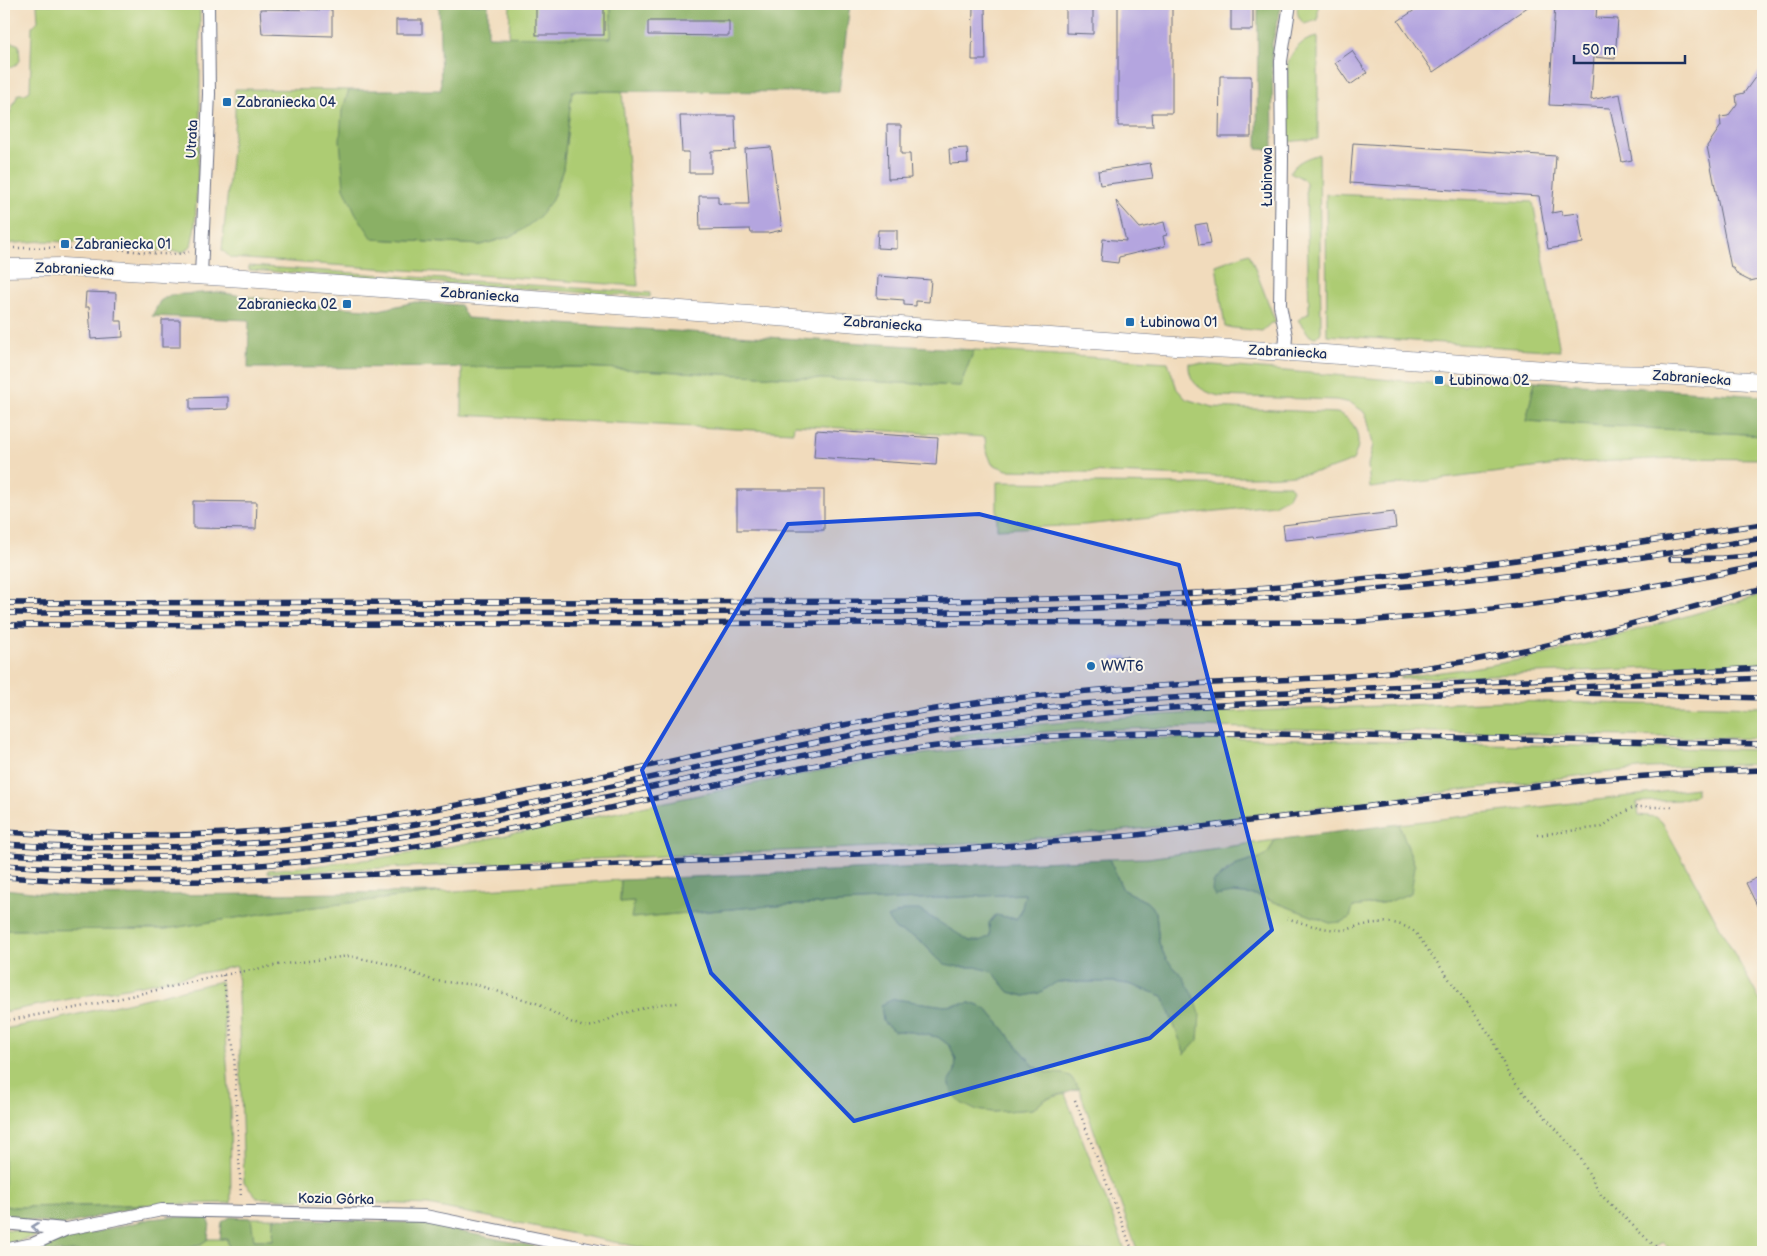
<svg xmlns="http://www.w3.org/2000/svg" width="1767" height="1256" font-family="'Balsamiq Sans',sans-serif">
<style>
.green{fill:#adcc73;stroke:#647e68}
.forest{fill:#8ab065;stroke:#527062}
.building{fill:#b4a5df}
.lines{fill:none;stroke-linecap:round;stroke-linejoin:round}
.minor-casing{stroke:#666b7f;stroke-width:14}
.secondary-casing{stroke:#666b7f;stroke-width:19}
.path{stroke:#666b7f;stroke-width:2.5;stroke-dasharray:1 4;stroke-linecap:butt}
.minor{stroke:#fff;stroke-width:12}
.secondary{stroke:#fff;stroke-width:18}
.rail-casing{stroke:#1b2f5e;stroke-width:5.5}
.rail{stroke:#fbf7ec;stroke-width:4;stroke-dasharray:11;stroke-linecap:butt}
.oneway{stroke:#8d97ae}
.marked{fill:#1d4ed8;fill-opacity:0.2;stroke:#1d4ed8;stroke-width:4;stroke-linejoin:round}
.poi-dot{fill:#1f6fb2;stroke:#fbf7ec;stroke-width:2}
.labels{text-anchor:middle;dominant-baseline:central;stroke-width:4;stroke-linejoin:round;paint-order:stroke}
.poi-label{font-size:14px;fill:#1b2f5e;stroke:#fbf7ec;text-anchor:start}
.street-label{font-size:14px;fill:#1b2f5e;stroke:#fbf7ec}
</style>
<rect width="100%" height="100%" fill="#fbf7ec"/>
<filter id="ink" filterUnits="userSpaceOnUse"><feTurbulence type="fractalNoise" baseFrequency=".02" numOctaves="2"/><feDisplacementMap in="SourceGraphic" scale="10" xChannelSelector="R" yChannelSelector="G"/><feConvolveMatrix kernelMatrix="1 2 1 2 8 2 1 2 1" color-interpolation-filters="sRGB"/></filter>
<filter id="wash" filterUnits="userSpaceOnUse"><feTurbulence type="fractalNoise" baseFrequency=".0096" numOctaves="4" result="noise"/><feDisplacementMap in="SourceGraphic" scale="20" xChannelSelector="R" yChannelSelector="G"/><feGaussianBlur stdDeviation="1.12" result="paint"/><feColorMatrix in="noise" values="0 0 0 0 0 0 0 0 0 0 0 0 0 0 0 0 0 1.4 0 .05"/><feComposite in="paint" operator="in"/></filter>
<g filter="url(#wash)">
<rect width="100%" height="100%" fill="#f1dbbc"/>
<g class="green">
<polygon points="37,4 200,4 200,125 195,226 191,246 183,252 143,249 119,244 42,241 4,244 4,127 18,94 25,94 30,91 32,27 38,21"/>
<polygon points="510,4 611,4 611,38 509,37"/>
<path d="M1298,4H1318V20L1304,24C1298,17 1296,13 1298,4Z"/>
<path d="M1318,37V139L1285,142L1288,62C1294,48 1303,39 1318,37Z"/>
<polygon points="12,42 19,45 20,61 14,66 4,68 4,47"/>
<polygon points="235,89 349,90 342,111 373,239 481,245 515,235 552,200 563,169 572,91 622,91 638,286 231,258 222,250 235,118"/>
<path d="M1319,154L1321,332L1316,337L1310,336L1298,320L1309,313L1306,183L1303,179L1290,172C1297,161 1307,158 1319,154Z"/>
<polygon points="1326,194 1533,202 1560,351 1327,335"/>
<polygon points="1249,253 1276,323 1271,323 1262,331 1225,327 1216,265"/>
<polygon points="249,266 650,293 650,297 249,270"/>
<path d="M974,350L1168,362L1177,389L1186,399L1212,407L1337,413C1350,417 1359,429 1358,444C1358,449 1355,455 1353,460C1310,484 1214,476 1164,475C1111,473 1059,471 1007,470L992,464L986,449L985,437L794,425L793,432L462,415V366L580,367L960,386Z"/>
<path d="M1189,363L1465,386L1471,379L1494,378L1535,381L1526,421L1763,435V459L1674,458L1574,463L1370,488L1368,465L1373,445L1367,417L1363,411L1351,403L1336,400L1219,396C1201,391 1188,383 1189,363Z"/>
<polygon points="997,482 1290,485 1292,489 1288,497 1274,505 1084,525 997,529"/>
<path d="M1763,595V663L1400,679V677C1443,672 1485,667 1528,658C1607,641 1685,615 1763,595Z"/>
<polygon points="1505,701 1763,707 1763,739 1205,727 1068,730 950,740 949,736 1030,725 1154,715"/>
<path d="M1126,738H1209L1763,750V764L1649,768L1601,773L1160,827L991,842L268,873V870C318,866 369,860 419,852C460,845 500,836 540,828C651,806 762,780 874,761C958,748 1042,741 1126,738Z"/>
<path d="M1696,788V795L1679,800L1636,802L1639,815L1656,817L1662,822L1763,1006V1252H1672L1663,1242L1649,1250L1633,1252H1138L1079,1089L1071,1077L1065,1074L1048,1073L1034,1066L987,1009L970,1003L945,1006L894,999L883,1022L894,1031L911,1032L938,1037L950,1046L956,1060L955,1071L975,1110L993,1112L1033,1109L1046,1099L1065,1094L1126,1252H664L428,1205L258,1198L244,1182L237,966L4,1012V930L166,929L273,912L441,892L621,880L620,902L634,901L632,918L754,907L1026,894L1021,912L1016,919L995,915L989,923L990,936C984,940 978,943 971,941C960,939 940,925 933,918L896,930L914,937L926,946L934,956L959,967H976L993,972L1009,992L1025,996L1039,993L1056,982H1114L1128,984L1163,996L1185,1054L1183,977L1166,959L1159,943L1156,912L1147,902L1123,890L1109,859L1148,858L1275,840L1269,852L1263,857L1237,865L1228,870L1213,882L1233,893L1256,895L1330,923L1353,907L1388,902L1415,866L1399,824Z"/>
<polygon points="221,981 230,1104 231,1203 13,1207 4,1206 4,1029 57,1019"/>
<polygon points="251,1218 274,1218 273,1240 253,1240"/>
<polygon points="4,1229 38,1232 40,1235 4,1245"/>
<polygon points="208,1239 227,1239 229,1247 238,1252 169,1252 171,1250 201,1244"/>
</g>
<g class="forest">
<polygon points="439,4 488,4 488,36 611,38 611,4 850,4 839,92 572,91 563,169 552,200 538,218 515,235 481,245 373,239 356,214 344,188 340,140 342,111 349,90 441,90"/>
<polygon points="1258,4 1282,4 1272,44 1273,150 1257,149"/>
<polygon points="217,292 296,304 379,310 415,302 460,305 467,318 974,350 960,386 580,367 248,368 249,320 152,316 160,301 170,295"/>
<polygon points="1535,381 1763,396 1763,435 1526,421"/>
<polygon points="1399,824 1415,866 1411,893 1388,902 1353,907 1350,918 1342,922 1330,923 1256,895 1233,893 1215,896 1212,890 1213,882 1237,865 1263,857 1269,852 1275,840"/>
<polygon points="1109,859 1123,890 1147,902 1156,912 1159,943 1166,959 1183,977 1195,998 1200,1014 1198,1040 1185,1054 1163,996 1128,984 1114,982 1057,982 1039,993 1025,996 1009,992 993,972 976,967 959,967 945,964 934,956 926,946 914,937 896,930 887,918 905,910 919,910 970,941 980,941 990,936 989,923 996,915 1016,919 1021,912 1025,894 754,907 631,918 634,901 620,902 621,880"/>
<polygon points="4,889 70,896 441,892 273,912 166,929 4,930"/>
<polygon points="894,999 945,1006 970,1003 987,1009 1034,1066 1048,1073 1065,1074 1071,1077 1079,1089 1046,1099 1033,1109 993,1112 975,1110 961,1103 952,1093 949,1081 955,1071 956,1060 950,1046 938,1037 911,1032 894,1031 883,1022 881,1005"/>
<polygon points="145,1205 63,1225 4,1217 4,1206 13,1207"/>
<polygon points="170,1217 207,1217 210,1223 208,1239 201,1244 171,1250 169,1252 13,1252 150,1219"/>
<polygon points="230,1217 251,1218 254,1240 273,1240 274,1218 418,1223 562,1252 238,1252 229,1247 227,1239 220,1239 222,1222"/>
</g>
<g id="blocks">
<g class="building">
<rect x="536" y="4" width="68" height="31"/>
<polygon points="1066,4 1093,4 1093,34 1066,33"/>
<polygon points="1118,4 1172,4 1172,113 1152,113 1153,126 1118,126"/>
<rect x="1231" y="4" width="22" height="26"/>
<polygon points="1424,4 1532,4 1433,72 1398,21"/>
<polygon points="1555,4 1597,4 1596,18 1618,19 1615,59 1594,57 1591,100 1620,94 1632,160 1622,162 1610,108 1549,105"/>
<polygon points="973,5 985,5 986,60 972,60"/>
<polygon points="260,9 332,10 332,36 262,34"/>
<rect x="396" y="20" width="26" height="14"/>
<polygon points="648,21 729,21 729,36 648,35"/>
<polygon points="1352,51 1367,73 1350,85 1335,63"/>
<polygon points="1763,66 1763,278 1750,281 1738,275 1733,268 1731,268 1707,146 1721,126 1720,117 1728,116 1737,104 1736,95 1744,93"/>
<polygon points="1220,76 1251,76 1251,137 1219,137"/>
<polygon points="680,116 735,116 736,150 711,151 711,173 689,173 689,152 682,152"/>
<polygon points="887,125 901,125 901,154 910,154 911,178 888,179"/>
<polygon points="1353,143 1556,156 1552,213 1562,211 1562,215 1578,213 1583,243 1548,249 1539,196 1350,183"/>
<polygon points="771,147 782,230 768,233 751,233 750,229 700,230 699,196 718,196 718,203 723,204 749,204 745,149"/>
<polygon points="967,148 968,163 950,164 949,149"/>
<polygon points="1150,163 1153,178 1100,185 1098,171"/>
<polygon points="1116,201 1140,228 1164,222 1167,235 1163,236 1165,246 1119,257 1118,263 1101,261 1103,239 1126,241"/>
<polygon points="1207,223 1211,243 1199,245 1195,225"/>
<polygon points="878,230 897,230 897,249 877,248"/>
<polygon points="878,276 931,280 929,302 916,301 916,306 904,305 904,300 877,298"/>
<polygon points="86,292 116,293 115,321 122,321 123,337 91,339 89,307 85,307"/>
<rect x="162" y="320" width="18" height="27"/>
<polygon points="228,397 228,409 190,410 190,398"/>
<polygon points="816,430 938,438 936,465 814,457"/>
<rect x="737" y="490" width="87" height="40"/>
<polygon points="193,501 257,502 256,529 193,528"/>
<polygon points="1394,512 1396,528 1322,538 1315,539 1314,537 1285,540 1283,525"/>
<polygon points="1127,656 1128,668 1114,669 1113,657"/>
<polygon points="1763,875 1763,918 1746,883"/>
</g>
</g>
</g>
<g filter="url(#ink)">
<use href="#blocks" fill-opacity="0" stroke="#666b7f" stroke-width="1"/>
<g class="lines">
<defs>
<g id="minor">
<polyline points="201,275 209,94 208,4"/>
<polyline points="1285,352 1286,336 1280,305 1282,159 1281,61 1290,4"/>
<polyline points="4,1223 64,1229"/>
<polyline points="4,1250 33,1244 67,1229 162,1210 425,1216 603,1252"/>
</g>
<polyline id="secondary" points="4,268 62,267 244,278 1175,346 1325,354 1600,374 1662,375 1763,382"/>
</defs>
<use href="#minor" class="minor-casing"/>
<use href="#secondary" class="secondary-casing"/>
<g class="path">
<path d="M4,248C40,248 76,247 112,249C138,250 164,258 189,252"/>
<polyline points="1537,835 1602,827 1617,816 1634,807 1672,807"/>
<path d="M1287,918C1304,924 1321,929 1340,930C1345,930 1350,929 1355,927C1378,922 1394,918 1415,932L1493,1039L1506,1070L1516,1084L1578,1154L1601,1195L1647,1239L1662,1252"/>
<polyline points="223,975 234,1053 241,1198"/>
<polyline points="4,1021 86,1006 223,975 284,964 349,956 389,964 435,981 477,985 536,1003 570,1022 584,1027 594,1026 621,1014 640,1009 661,1004 678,1003"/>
<polyline points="1075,1100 1133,1252"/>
</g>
<use href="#minor" class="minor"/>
<use href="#secondary" class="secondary"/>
<defs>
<g id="rail">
<polyline points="1671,559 1723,558 1763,555"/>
<path d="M4,603L949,601C1083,599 1218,595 1351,580C1489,566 1626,544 1763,524"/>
<path d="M4,613L972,612C1237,606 1501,583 1763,538"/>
<path d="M4,625L1354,622C1492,612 1629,594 1763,565"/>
<polyline points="1578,693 1763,698"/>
<path d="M4,832C129,840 255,836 379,818C568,790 753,737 942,708C1030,694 1120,688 1209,683C1278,680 1347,678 1415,669C1534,654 1648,619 1763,588"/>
<path d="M4,844C128,852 253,847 377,830C571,803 760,746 954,718C1072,701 1191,697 1309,691C1461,683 1612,675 1763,668"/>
<path d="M4,854C152,862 301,856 447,829C602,801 755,761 910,736C1060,712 1211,705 1363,698C1496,691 1630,684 1763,678"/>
<path d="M4,865C131,874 260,870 385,851C573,823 756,768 945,745C1084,729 1223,732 1363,736C1496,739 1630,741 1763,744"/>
<polyline points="4,877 88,882 212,881 954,850 1137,835 1467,794 1589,780 1704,772 1763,770"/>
</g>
</defs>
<use href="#rail" class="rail-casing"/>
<use href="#rail" class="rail"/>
</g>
<defs><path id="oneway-chevron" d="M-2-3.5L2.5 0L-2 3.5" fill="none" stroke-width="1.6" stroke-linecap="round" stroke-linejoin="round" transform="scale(1.25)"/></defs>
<use class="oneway" href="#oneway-chevron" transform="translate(35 1227) rotate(-173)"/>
</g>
<path class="marked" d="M979,514L1179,565L1272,930L1150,1038L854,1121L711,973L642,770L788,524Z"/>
<g class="poi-dot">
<rect x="222" y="97" width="10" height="10" rx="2.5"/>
<rect x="60" y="239" width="10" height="10" rx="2.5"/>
<rect x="342" y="299" width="10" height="10" rx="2.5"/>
<rect x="1125" y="317" width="10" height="10" rx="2.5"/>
<rect x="1434" y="375" width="10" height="10" rx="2.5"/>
<circle cx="1091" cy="666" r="5"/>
</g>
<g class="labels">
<g class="poi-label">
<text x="237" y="102">Zabraniecka 04</text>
<text x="75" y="244">Zabraniecka 01</text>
<text x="337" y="304" text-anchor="end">Zabraniecka 02</text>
<text x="1140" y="322">Łubinowa 01</text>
<text x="1449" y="380">Łubinowa 02</text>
<text x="1101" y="666">WWT6</text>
</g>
<g class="street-label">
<text transform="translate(192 139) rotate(-87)">Utrata</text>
<text transform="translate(1267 177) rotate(-90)">Łubinowa</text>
<text transform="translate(75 269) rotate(2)">Zabraniecka</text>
<text transform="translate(480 295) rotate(4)">Zabraniecka</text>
<text transform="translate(883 324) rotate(4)">Zabraniecka</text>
<text transform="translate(1288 352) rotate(3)">Zabraniecka</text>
<text transform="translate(1692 378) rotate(4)">Zabraniecka</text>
<text transform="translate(336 1199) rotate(1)">Kozia Górka</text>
</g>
</g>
<rect width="1767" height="1256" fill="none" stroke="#fbf7ec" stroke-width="20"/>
<path d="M1574 55v8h111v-8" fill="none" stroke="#1b2f5e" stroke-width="2.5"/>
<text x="1582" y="55" font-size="15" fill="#1b2f5e" stroke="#fbf7ec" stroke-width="4" paint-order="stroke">50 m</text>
</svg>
